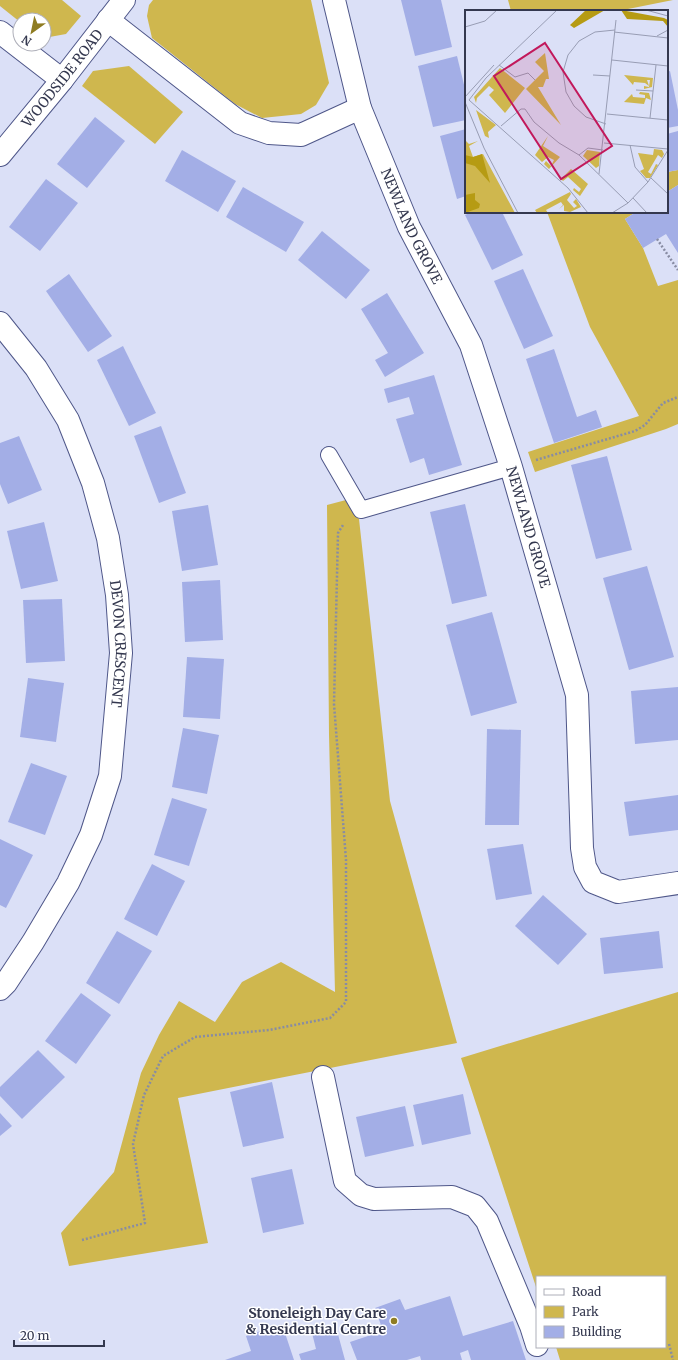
<svg xmlns="http://www.w3.org/2000/svg" width="678" height="1360" font-family="Merriweather,serif">
<style>
.green{fill:#cfb74e}
.building{fill:#a3aee6}
.lines{fill:none;stroke-linecap:round;stroke-linejoin:round}
.lane-casing{stroke:#4f5789;stroke-width:18}
.street-casing{stroke:#4f5789;stroke-width:24}
.path{stroke:#888ca3;stroke-width:2.5;stroke-dasharray:2 2;stroke-linecap:butt}
.lane{stroke:#fff;stroke-width:16}
.street{stroke:#fff;stroke-width:22}
.poi-dot{fill:#8f7c22;stroke:#fff;stroke-width:1.5}
.labels{text-anchor:middle;dominant-baseline:central;stroke-width:3;stroke-linejoin:round;paint-order:stroke}
.street-label{font-size:14px;fill:#34384f;stroke:#fff}
.poi-label{font-size:14px;font-weight:bold;fill:#34384f;stroke:#fff;text-anchor:end}
.inset-road{fill:none;stroke:#989db4;stroke-width:1}
.view{fill:#c2185b;fill-opacity:0.15;stroke:#c2185b;stroke-width:2}
.inset-edge{fill:none;stroke:#34384f;stroke-width:2}
</style>
<rect width="100%" height="100%" fill="#dbe0f7"/>
<g class="green">
<polygon points="0,0 62,0 81,16 66,34 44,38 44,20 20,20 20,22 0,6"/>
<polygon points="153,0 311,0 329,83 316,105 301,114 262,118 235,104 152,38 147,16 149,5"/>
<polygon points="508,0 673,0 618,11 511,11"/>
<polygon points="129,66 183,112 155,144 82,86 93,71"/>
<polygon points="678,170 678,185 667,192 667,172"/>
<polygon points="547,212 636,212 625,219 643,248 658,286 678,280 678,424 666,429 535,472 528,452 639,416 590,327"/>
<polygon points="346,500 359,519 390,801 457,1043 178,1098 208,1243 69,1266 61,1233 114,1172 141,1073 159,1035 179,1001 215,1022 242,982 281,962 335,992 329,734 327,505"/>
<polygon points="678,992 678,1360 560,1360 556,1347 665,1347 665,1277 537,1277 537,1290 461,1058"/>
</g>
<g class="building">
<polygon points="401,0 441,0 452,47 415,56"/>
<polygon points="457,56 466,93 466,120 433,127 418,66"/>
<polygon points="670,71 678,110 678,126 667,128 667,72"/>
<polygon points="95,117 125,141 87,188 57,164"/>
<polygon points="466,129 466,196 457,199 440,136"/>
<polygon points="678,131 678,170 667,172 667,134"/>
<polygon points="182,150 236,181 218,212 165,181"/>
<polygon points="46,179 78,203 40,251 9,227"/>
<polygon points="678,185 678,253 666,234 643,248 625,219 636,212 667,212 667,192"/>
<polygon points="243,187 304,222 286,252 226,217"/>
<polygon points="472,212 502,212 523,255 492,270 465,215"/>
<polygon points="322,231 370,270 346,299 298,260"/>
<polygon points="523,269 553,336 524,349 494,281"/>
<polygon points="69,274 112,336 88,352 46,291"/>
<polygon points="387,293 424,353 385,377 375,360 388,353 361,309"/>
<polygon points="123,346 156,413 129,426 97,360"/>
<polygon points="554,349 577,417 596,410 602,427 554,443 526,359"/>
<polygon points="434,375 462,465 429,475 424,458 410,463 396,419 414,414 409,397 388,403 384,389"/>
<polygon points="161,426 186,493 159,503 134,436"/>
<polygon points="19,436 42,490 8,504 0,484 0,443"/>
<polygon points="607,456 632,550 596,559 571,465"/>
<polygon points="465,504 487,596 452,604 430,512"/>
<polygon points="208,505 218,565 182,571 172,511"/>
<polygon points="44,522 58,581 21,589 7,531"/>
<polygon points="647,566 674,657 629,670 603,578"/>
<polygon points="220,580 223,640 185,642 182,582"/>
<polygon points="62,599 65,661 26,663 23,600"/>
<polygon points="492,612 517,703 471,716 446,625"/>
<polygon points="187,657 224,659 220,719 183,717"/>
<polygon points="28,678 64,683 56,742 20,737"/>
<polygon points="678,687 678,740 635,744 631,691"/>
<polygon points="183,728 219,735 207,794 172,787"/>
<polygon points="487,729 521,730 519,825 485,825"/>
<polygon points="31,763 67,776 45,835 8,822"/>
<polygon points="678,795 678,830 629,836 624,802"/>
<polygon points="172,798 207,809 189,866 154,855"/>
<polygon points="0,839 33,855 6,908 0,905"/>
<polygon points="523,844 532,894 496,900 487,849"/>
<polygon points="152,864 185,881 157,936 124,919"/>
<polygon points="543,895 587,934 558,965 515,926"/>
<polygon points="117,931 152,951 119,1004 86,983"/>
<polygon points="659,931 663,968 604,974 600,938"/>
<polygon points="81,993 111,1015 76,1064 45,1041"/>
<polygon points="38,1050 65,1077 22,1119 0,1096 0,1087"/>
<polygon points="272,1082 284,1138 243,1147 230,1092"/>
<polygon points="463,1094 471,1134 422,1145 413,1105"/>
<polygon points="405,1106 414,1146 365,1157 356,1117"/>
<polygon points="0,1113 12,1126 0,1136"/>
<polygon points="292,1169 304,1224 263,1233 251,1178"/>
<polygon points="450,1296 463,1336 513,1321 526,1360 471,1360 468,1350 460,1353 462,1360 421,1360 420,1356 407,1360 357,1360 350,1342 383,1331 375,1308 400,1299 405,1310"/>
<polygon points="282,1324 294,1360 225,1360 251,1351 246,1336"/>
<polygon points="336,1327 345,1360 301,1360 299,1354 316,1349 312,1333"/>
</g>
<g class="lines">
<defs>
<polyline id="lane" points="329,455 361,510 511,467"/>
<g id="street">
<path id="s1" d="M334,0L360,108L409,227L471,345L511,467L577,695L582,848L585,867L593,882L618,892L678,883"/>
<polyline points="108,20 240,123 269,133 301,135 360,108"/>
<polyline points="0,32 62,80"/>
<path id="s2" d="M0,155L62,80L124,0"/>
<path id="s3" d="M0,323L36,368L68,420L93,483L108,538L117,595L121,653L110,776L91,835L68,883L33,942L6,983L0,989"/>
<polyline points="323,1077 345,1181 361,1195 374,1199 452,1197 475,1206 487,1221 531,1326 537,1345"/>
</g>
</defs>
<use href="#lane" class="lane-casing"/>
<use href="#street" class="street-casing"/>
<g class="path">
<polyline points="657,239 678,270"/>
<polyline points="536,460 635,431 645,425 663,403 678,397"/>
<polyline points="82,1240 145,1223 133,1144 144,1095 163,1056 195,1037 269,1030 330,1018 346,1002 346,860 334,704 338,533 343,525"/>
<polyline points="669,1344 673,1360"/>
</g>
<use href="#lane" class="lane"/>
<use href="#street" class="street"/>
</g>
<circle class="poi-dot" cx="394" cy="1321" r="4"/>
<g class="labels">
<g class="street-label">
<text stroke="none"><textPath href="#s2" startOffset="99">WOODSIDE ROAD</textPath></text>
<text stroke="none"><textPath href="#s1" startOffset="240">NEWLAND GROVE</textPath></text>
<text stroke="none"><textPath href="#s1" startOffset="564">NEWLAND GROVE</textPath></text>
<text stroke="none"><textPath href="#s3" startOffset="350">DEVON CRESCENT</textPath></text>
</g>
<g class="poi-label">
<text x="386" y="1313">Stoneleigh Day Care<tspan x="386" dy="16">&amp; Residential Centre</tspan></text>
</g>
</g>
<g transform="translate(465 10)">
<rect width="203" height="203" fill="#dbe0f7"/>
<path d="M80,43L84,69H81L78,77H73L96,115L61,79L79,61L70,52ZM35,58L60,78L40,103L24,85L29,80L24,76L12,88L11,93L9,87ZM159,65L188,68L187,77L179,79V76L184,77L185,70H182L184,76L180,73L169,72L168,75ZM175,82L184,83L186,90L181,88L179,94L159,92L167,84L168,87L180,88V85L174,84ZM11,100L31,115L23,122L24,128L20,126ZM83,126L78,136L95,147L84,159L79,154L81,151L86,156L89,150L83,147L77,152L70,145ZM1,131L4,134L13,131L4,136L8,147L18,144L50,203H0ZM189,139L197,140L199,144L197,148L193,145L183,162L186,164L191,154L193,155L185,168H181L175,161L179,159L173,143L188,145ZM122,140L135,142L134,156L131,158L118,146ZM106,159L123,174L115,186L108,180L109,178L114,182L116,179L103,167L98,171L96,169ZM105,182L106,184L102,190L109,198L112,196L108,192L111,189L116,197L105,202L99,201V195L94,199L98,195L96,192L81,200L83,203H72L70,200Z" fill="#cfb74e"/>
<path d="M121,0H140L109,18L105,15ZM156,0L199,8L203,10V17L198,11L162,9ZM17,144L25,173L10,156L0,153V145L8,147ZM10,183V190L15,194L14,198L0,203V185Z" fill="#b69b13"/>
<path class="inset-road" d="M181,0L203,6M0,17L20,11L32,0M149,22L203,28M192,26L203,20M147,50L203,56M34,55L50,67L63,63L70,70M128,65L145,66M171,80L188,81M0,87L29,55M4,90L103,178L123,203M4,90L21,68L92,0M0,92L19,138L53,203M142,104L203,110M185,108L191,55M141,114L121,107L109,96L101,82L98,62L103,45L114,31L130,22L150,20M36,116L56,99H60L69,112L94,133L114,145L163,193M139,133L203,139M165,135L170,157L183,172M114,145L123,138L138,140M134,164L151,10M186,168L203,184M168,188L182,203M147,203L163,193L183,172L203,140"/>
<path class="view" d="M80,33L147,136L96,169L29,66Z"/>
<rect width="203" height="203" class="inset-edge"/>
</g>
<rect x="536" y="1276" width="130" height="72" fill="#ffffff" stroke="#aeafb9"/>
<rect x="544" y="1289" width="20" height="6" fill="#ffffff" stroke="#aeafb9"/>
<text x="572" y="1296" font-size="12" fill="#34384f">Road</text>
<rect x="544" y="1306" width="20" height="12" fill="#cfb74e" stroke="#aeafb9"/>
<text x="572" y="1316" font-size="12" fill="#34384f">Park</text>
<rect x="544" y="1326" width="20" height="12" fill="#a3aee6" stroke="#aeafb9"/>
<text x="572" y="1336" font-size="12" fill="#34384f">Building</text>
<g transform="translate(32 32) rotate(213)"><circle r="19" fill="#ffffff" stroke="#aeafb9"/>
<path d="M0-3L7 15L0 10L-7 15Z" fill="#8f7c22"/>
<text y="-6" font-size="11" font-weight="bold" text-anchor="middle" fill="#34384f">N</text>
</g>
<path d="M14 1340v6h90v-6" fill="none" stroke="#34384f" stroke-width="2"/>
<text x="20" y="1340" font-size="12" fill="#34384f" stroke="#ffffff" stroke-width="3" paint-order="stroke">20 m</text>
</svg>
